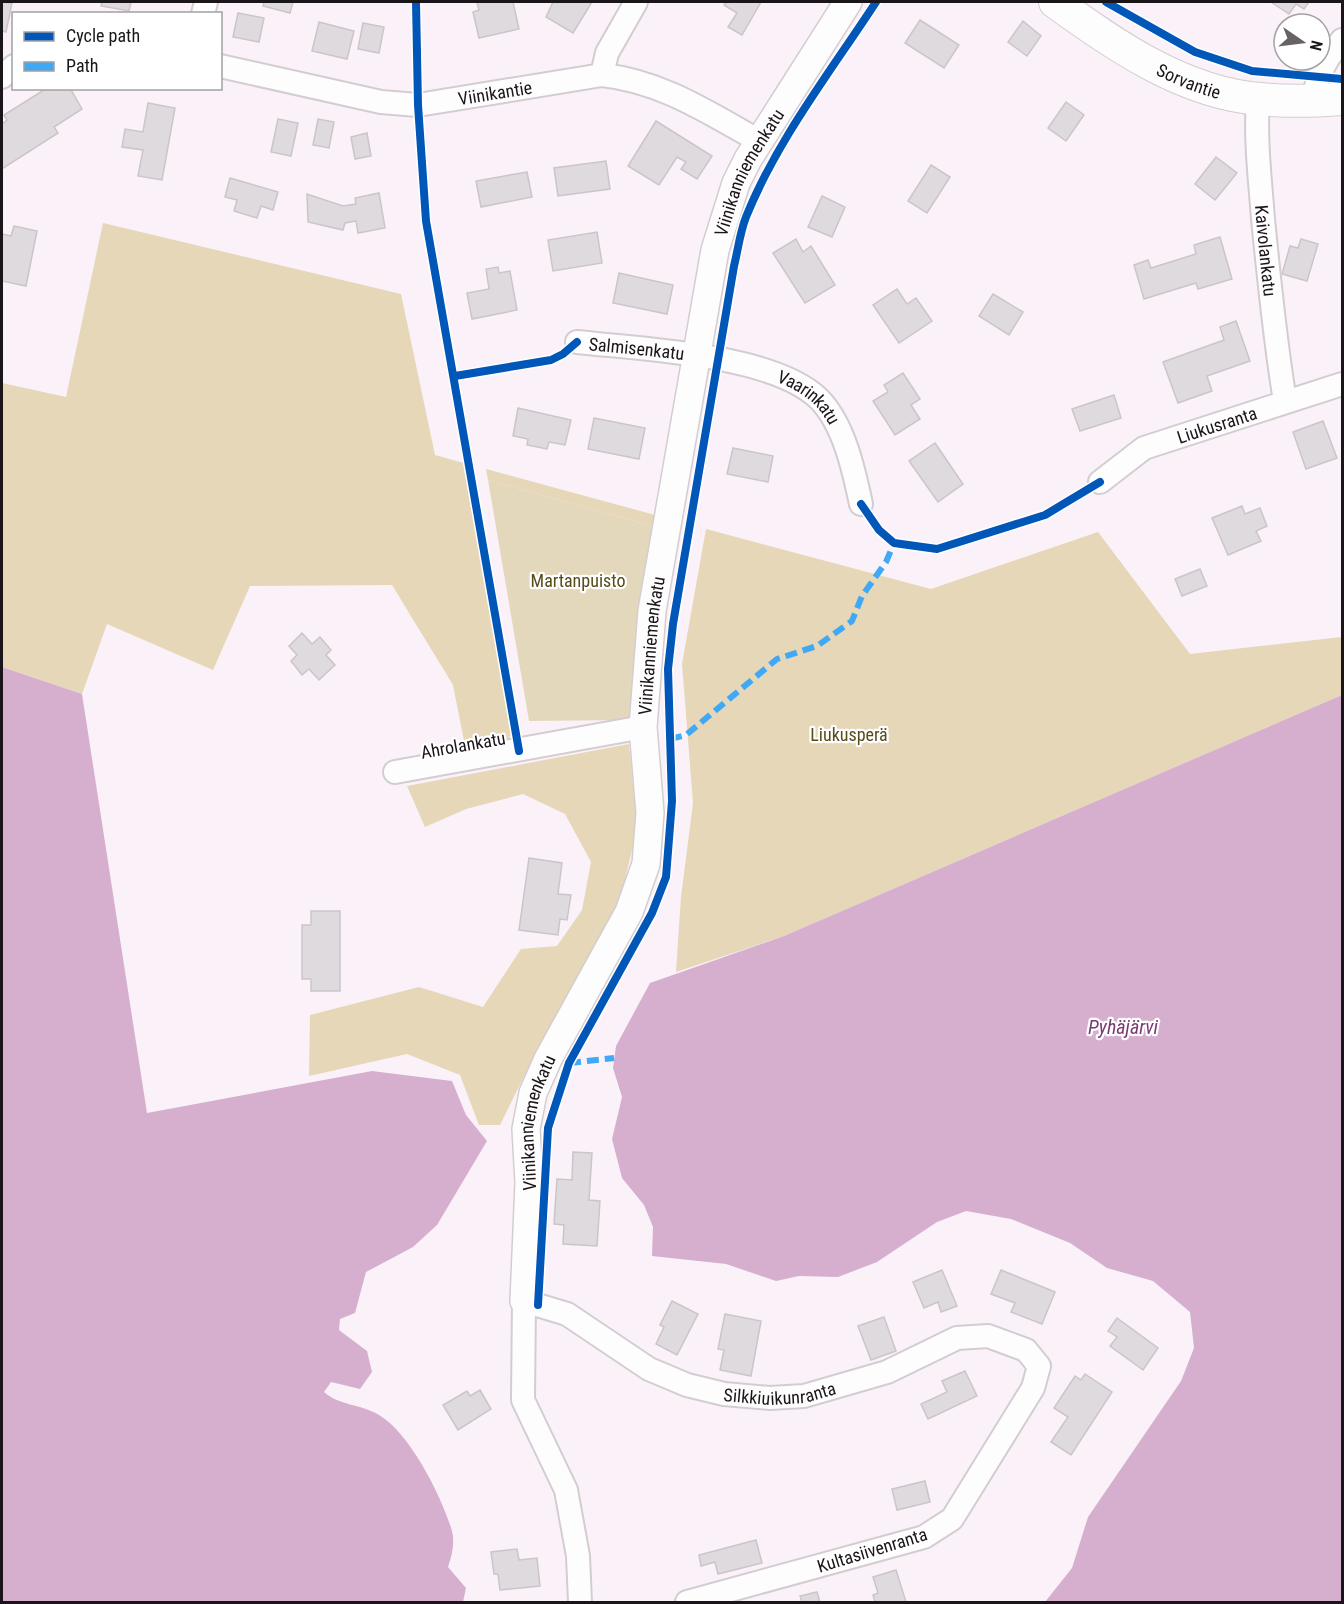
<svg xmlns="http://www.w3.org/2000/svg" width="1344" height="1604" font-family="'Roboto Condensed',sans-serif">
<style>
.green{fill:#e4d8bc}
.forest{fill:#e5d7b7}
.water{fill:#d6afcf}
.building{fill:#dfdade;stroke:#cbc5ca;stroke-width:1.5}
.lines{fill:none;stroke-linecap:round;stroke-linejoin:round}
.minor-casing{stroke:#d3cdd1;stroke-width:26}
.tertiary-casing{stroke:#d3cdd1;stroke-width:30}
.secondary-casing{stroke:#d3cdd1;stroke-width:34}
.minor{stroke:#fefdfe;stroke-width:22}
.tertiary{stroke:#fefdfe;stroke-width:27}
.secondary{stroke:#fefdfe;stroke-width:32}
.quiet{stroke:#3fa9f5;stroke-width:6;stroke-dasharray:12 6;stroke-linecap:butt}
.cycleway-casing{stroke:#fff;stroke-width:11}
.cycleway{stroke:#0057b8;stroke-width:8}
.labels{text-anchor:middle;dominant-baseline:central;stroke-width:4.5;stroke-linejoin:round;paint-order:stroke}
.street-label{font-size:18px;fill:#1a1519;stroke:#fff}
.park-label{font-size:18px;fill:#584b1a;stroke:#fff}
.water-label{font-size:20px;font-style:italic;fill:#7a3b72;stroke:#fff}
</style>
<rect width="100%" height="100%" fill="#faf2f8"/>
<polygon class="green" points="488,480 656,527 631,720 529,721"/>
<g class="forest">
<polygon points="103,223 401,294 435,455 471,465 514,729 508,740 465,746 453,685 392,585 250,586 213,670 107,624 82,694 2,667 2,383 66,397"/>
<polygon points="486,469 655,515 656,527 488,480"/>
<polygon points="706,529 931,589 1098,532 1190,654 1342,637 1342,695 784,936 676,972 681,897 693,803 682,664"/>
<polygon points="629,744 637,829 617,913 532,1060 500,1125 479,1125 460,1075 407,1054 309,1076 310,1015 419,987 483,1007 521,949 557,946 582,910 591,862 565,814 523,794 466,809 425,827 407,786"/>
</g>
<g class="water">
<path d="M2,667L82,694L147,1113L372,1071L452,1081L466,1115L487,1141L437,1225L413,1247L366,1272L355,1313L340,1319L339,1330L367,1351L372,1372L360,1389L331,1382L324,1392C340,1406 361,1404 379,1415C410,1433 442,1497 452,1531C455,1543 452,1555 448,1567L466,1588L463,1602H2Z"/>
<polygon points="1342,695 1342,1602 1045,1602 1072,1568 1088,1517 1181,1381 1194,1348 1190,1312 1153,1281 1107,1268 1070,1243 1011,1219 966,1211 937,1222 877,1262 838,1277 799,1276 776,1281 726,1264 652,1256 653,1227 644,1205 622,1178 612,1139 622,1097 613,1068 616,1046 650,983 784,936"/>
</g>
<g class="building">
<polygon points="2,2 12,3 6,32 2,31"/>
<polygon points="102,2 131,2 129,11 101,6"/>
<polygon points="264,2 293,2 290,13 263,6"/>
<polygon points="477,2 513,2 519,29 479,38 473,12 479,10"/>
<polygon points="553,2 592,2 573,33 546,17"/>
<polygon points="726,2 761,2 742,35 728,27 737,13 724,5"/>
<polygon points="1271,2 1309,2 1304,9 1296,4 1289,14"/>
<polygon points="238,13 264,18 259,42 233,37"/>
<polygon points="920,20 959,45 944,68 905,43"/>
<polygon points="1023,21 1041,36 1027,56 1008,42"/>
<polygon points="319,22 354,31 347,59 312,51"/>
<polygon points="363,23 384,27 379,53 358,49"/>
<polygon points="47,88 70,88 82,109 54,127 58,133 2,169 2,124 7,120 4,115"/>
<polygon points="1066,102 1084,115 1066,141 1048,128"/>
<polygon points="148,103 175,108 162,180 138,176 143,150 122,147 125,129 143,132"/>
<polygon points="278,119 298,123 291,156 271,152"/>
<polygon points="318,119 334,122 329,148 313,145"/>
<polygon points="656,121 712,156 697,179 681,169 686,162 677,157 659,185 628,166"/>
<polygon points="367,133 371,156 355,159 351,137"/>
<polygon points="1216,157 1237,173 1215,200 1195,184"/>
<polygon points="606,161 610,189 558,196 554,168"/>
<polygon points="931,165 950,177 927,213 908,201"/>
<polygon points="527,172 532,197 481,207 476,181"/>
<polygon points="230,178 278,192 273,210 261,206 257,218 234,211 237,200 225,197"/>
<polygon points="379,193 385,228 358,233 356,221 345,223 343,230 308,222 307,194 343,206 356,204 355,198"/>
<polygon points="822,196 845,207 832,237 808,227"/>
<polygon points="14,226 37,231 26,286 2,281 2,234 11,236"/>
<polygon points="597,232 602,263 553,271 548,240"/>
<polygon points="1220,237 1232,279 1198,289 1196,283 1144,299 1134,265 1148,260 1151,268 1196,254 1194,245"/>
<polygon points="796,239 803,252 811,246 835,285 805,303 773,253"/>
<polygon points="1301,239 1318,244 1307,281 1282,274 1290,246 1298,248"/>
<polygon points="498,267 499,273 510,271 517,310 472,319 467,293 489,289 486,269"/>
<polygon points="619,273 673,285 667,314 613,303"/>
<polygon points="897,289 907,304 916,298 932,321 899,343 873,305"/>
<polygon points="993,294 1023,312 1009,335 979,316"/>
<polygon points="1236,321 1250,361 1207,376 1212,391 1178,403 1163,362 1224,340 1220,327"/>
<polygon points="903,373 920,399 911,405 920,419 895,435 873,401 888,392 884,385"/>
<polygon points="1114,395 1121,418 1080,431 1072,409"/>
<polygon points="518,408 571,420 565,445 549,442 547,449 527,445 528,439 513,436"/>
<polygon points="594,418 645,428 639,459 588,449"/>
<polygon points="1323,421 1337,458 1306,469 1293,432"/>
<polygon points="935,443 963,484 938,502 909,461"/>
<polygon points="733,448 773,456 768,482 727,474"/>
<polygon points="1242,506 1245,514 1260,508 1267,526 1256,531 1261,541 1228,555 1212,518"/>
<polygon points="1200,569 1207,586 1182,596 1175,579"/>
<polygon points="302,633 312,644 320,637 331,650 326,655 335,665 319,680 309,669 302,675 291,661 297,655 289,646"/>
<polygon points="529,858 562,863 558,894 571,895 567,920 560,919 558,935 519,930"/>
<polygon points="311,911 340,911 340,991 311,991 311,979 302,979 302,925 311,925"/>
<polygon points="573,1152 592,1153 589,1200 600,1201 597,1246 563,1244 564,1225 554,1224 557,1179 572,1180"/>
<polygon points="942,1270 957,1306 941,1312 938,1302 924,1308 913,1282"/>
<polygon points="1001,1270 1055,1292 1042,1324 1011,1312 1015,1303 991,1294"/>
<polygon points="672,1301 698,1314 677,1355 656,1344 664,1327 660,1325"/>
<polygon points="725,1314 761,1321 751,1376 720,1370 724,1350 718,1349"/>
<polygon points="884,1317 896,1351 871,1360 858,1326"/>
<polygon points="1117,1318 1158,1348 1143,1370 1110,1346 1117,1337 1108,1331"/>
<polygon points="965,1371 977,1396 928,1419 921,1404 947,1392 942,1381"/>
<polygon points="1085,1374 1112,1392 1071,1455 1051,1442 1068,1417 1054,1408 1075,1376 1081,1380"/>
<polygon points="480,1390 491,1409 458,1430 443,1405 467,1391 470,1396"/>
<polygon points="925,1481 930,1502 897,1510 892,1489"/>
<polygon points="756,1540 762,1563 718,1574 715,1562 701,1566 699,1555"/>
<polygon points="517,1549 519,1560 537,1558 540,1586 500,1590 498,1574 494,1574 491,1552"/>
<polygon points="896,1570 906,1602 875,1602 873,1595 878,1593 873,1577"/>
<polygon points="817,1592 820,1602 802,1602 800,1596"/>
</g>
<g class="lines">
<defs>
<g id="minor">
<polyline points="203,14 206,2"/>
<path id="s1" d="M220,66L381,102L418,105L602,75C661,81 709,113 759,141"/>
<polyline points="602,75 607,53 636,2"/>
<polyline points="2,77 14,66"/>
<path id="s2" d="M1258,99C1255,139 1260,178 1263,219C1269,280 1275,341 1285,401"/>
<path d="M1313,101C1317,76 1325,59 1342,40"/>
<path id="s3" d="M577,342C640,349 773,354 819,399C844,424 854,471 861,504"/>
<path id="s4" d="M1100,482L1144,448L1342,384"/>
<polyline points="395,772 643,727"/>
<path id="s5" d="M580,1602L578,1556L566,1490L523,1400L524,1301L567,1314L649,1369L687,1385L724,1394L770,1398L804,1396L887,1372L957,1338L988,1336L1026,1350L1039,1366L1033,1388L952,1519L924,1537L687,1602"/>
</g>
<g id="tertiary">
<path id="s6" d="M524,1301L529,1183L526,1129L533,1093L548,1059L629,912L646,864L650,813L643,727L652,611L715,250L736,183L748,159L848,2"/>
</g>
<g id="secondary">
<path id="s7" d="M1055,2C1115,45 1183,93 1260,99C1287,102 1315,101 1342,99"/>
</g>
</defs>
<use href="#minor" class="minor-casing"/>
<use href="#tertiary" class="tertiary-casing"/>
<use href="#secondary" class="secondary-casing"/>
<use href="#minor" class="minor"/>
<use href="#tertiary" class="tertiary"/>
<use href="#secondary" class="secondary"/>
<g class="quiet">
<polyline points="670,739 686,735 777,659 817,646 852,621 862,596 886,562 894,543"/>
<polyline points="569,1063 614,1058"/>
</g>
<defs>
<g id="cycleway">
<polyline points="416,2 418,105 426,221 519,751"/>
<polyline points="1106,2 1195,52 1252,71 1342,79"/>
<polyline points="455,376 551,360 563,354 577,342"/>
<polyline points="861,504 879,530 894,543 937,549 1045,515 1100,482"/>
<path d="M538,1305L548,1128L569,1063L652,913L666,877L672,801L668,669L673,624L734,266C738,250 740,232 746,217C777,140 831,71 876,2"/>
</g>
</defs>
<use href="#cycleway" class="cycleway-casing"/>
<use href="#cycleway" class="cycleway"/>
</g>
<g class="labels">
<g class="street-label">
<text stroke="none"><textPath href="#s7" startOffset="156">Sorvantie</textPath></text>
<text stroke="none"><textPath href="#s1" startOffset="280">Viinikantie</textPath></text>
<text stroke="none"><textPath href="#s6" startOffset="1170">Viinikanniemenkatu</textPath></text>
<text stroke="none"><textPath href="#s2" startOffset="152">Kaivolankatu</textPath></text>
<text stroke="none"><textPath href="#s3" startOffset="60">Salmisenkatu</textPath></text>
<text stroke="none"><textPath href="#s3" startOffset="243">Vaarinkatu</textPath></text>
<text stroke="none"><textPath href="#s4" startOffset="132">Liukusranta</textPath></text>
<text stroke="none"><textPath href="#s6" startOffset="684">Viinikanniemenkatu</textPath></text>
<text transform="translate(463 745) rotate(-10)">Ahrolankatu</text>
<text stroke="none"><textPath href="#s6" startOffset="180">Viinikanniemenkatu</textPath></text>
<text stroke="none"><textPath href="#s5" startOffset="591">Silkkiuikunranta</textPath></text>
<text transform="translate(872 1550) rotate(-17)">Kultasiivenranta</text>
</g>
<g class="park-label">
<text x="578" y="580">Martanpuisto</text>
<text x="849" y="734">Liukusperä</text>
</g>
<g class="water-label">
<text x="1123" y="1027">Pyhäjärvi</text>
</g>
</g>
<rect width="1344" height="1604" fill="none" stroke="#1a1519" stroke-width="6"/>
<rect x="12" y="12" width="210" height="78" fill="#ffffff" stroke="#a3a1a3" stroke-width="1.5"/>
<rect x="24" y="32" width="30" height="9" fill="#0057b8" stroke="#a3a1a3" stroke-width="1.5"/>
<text x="66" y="42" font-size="18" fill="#1a1519">Cycle path</text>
<rect x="24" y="62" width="30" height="9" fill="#3fa9f5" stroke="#a3a1a3" stroke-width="1.5"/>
<text x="66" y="72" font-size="18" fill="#1a1519">Path</text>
<g transform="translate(1302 42) rotate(104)"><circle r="28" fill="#ffffff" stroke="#a3a1a3" stroke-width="1.5"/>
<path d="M0-4.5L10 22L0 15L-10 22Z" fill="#686267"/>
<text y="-9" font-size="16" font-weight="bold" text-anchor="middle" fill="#1a1519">N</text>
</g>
</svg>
